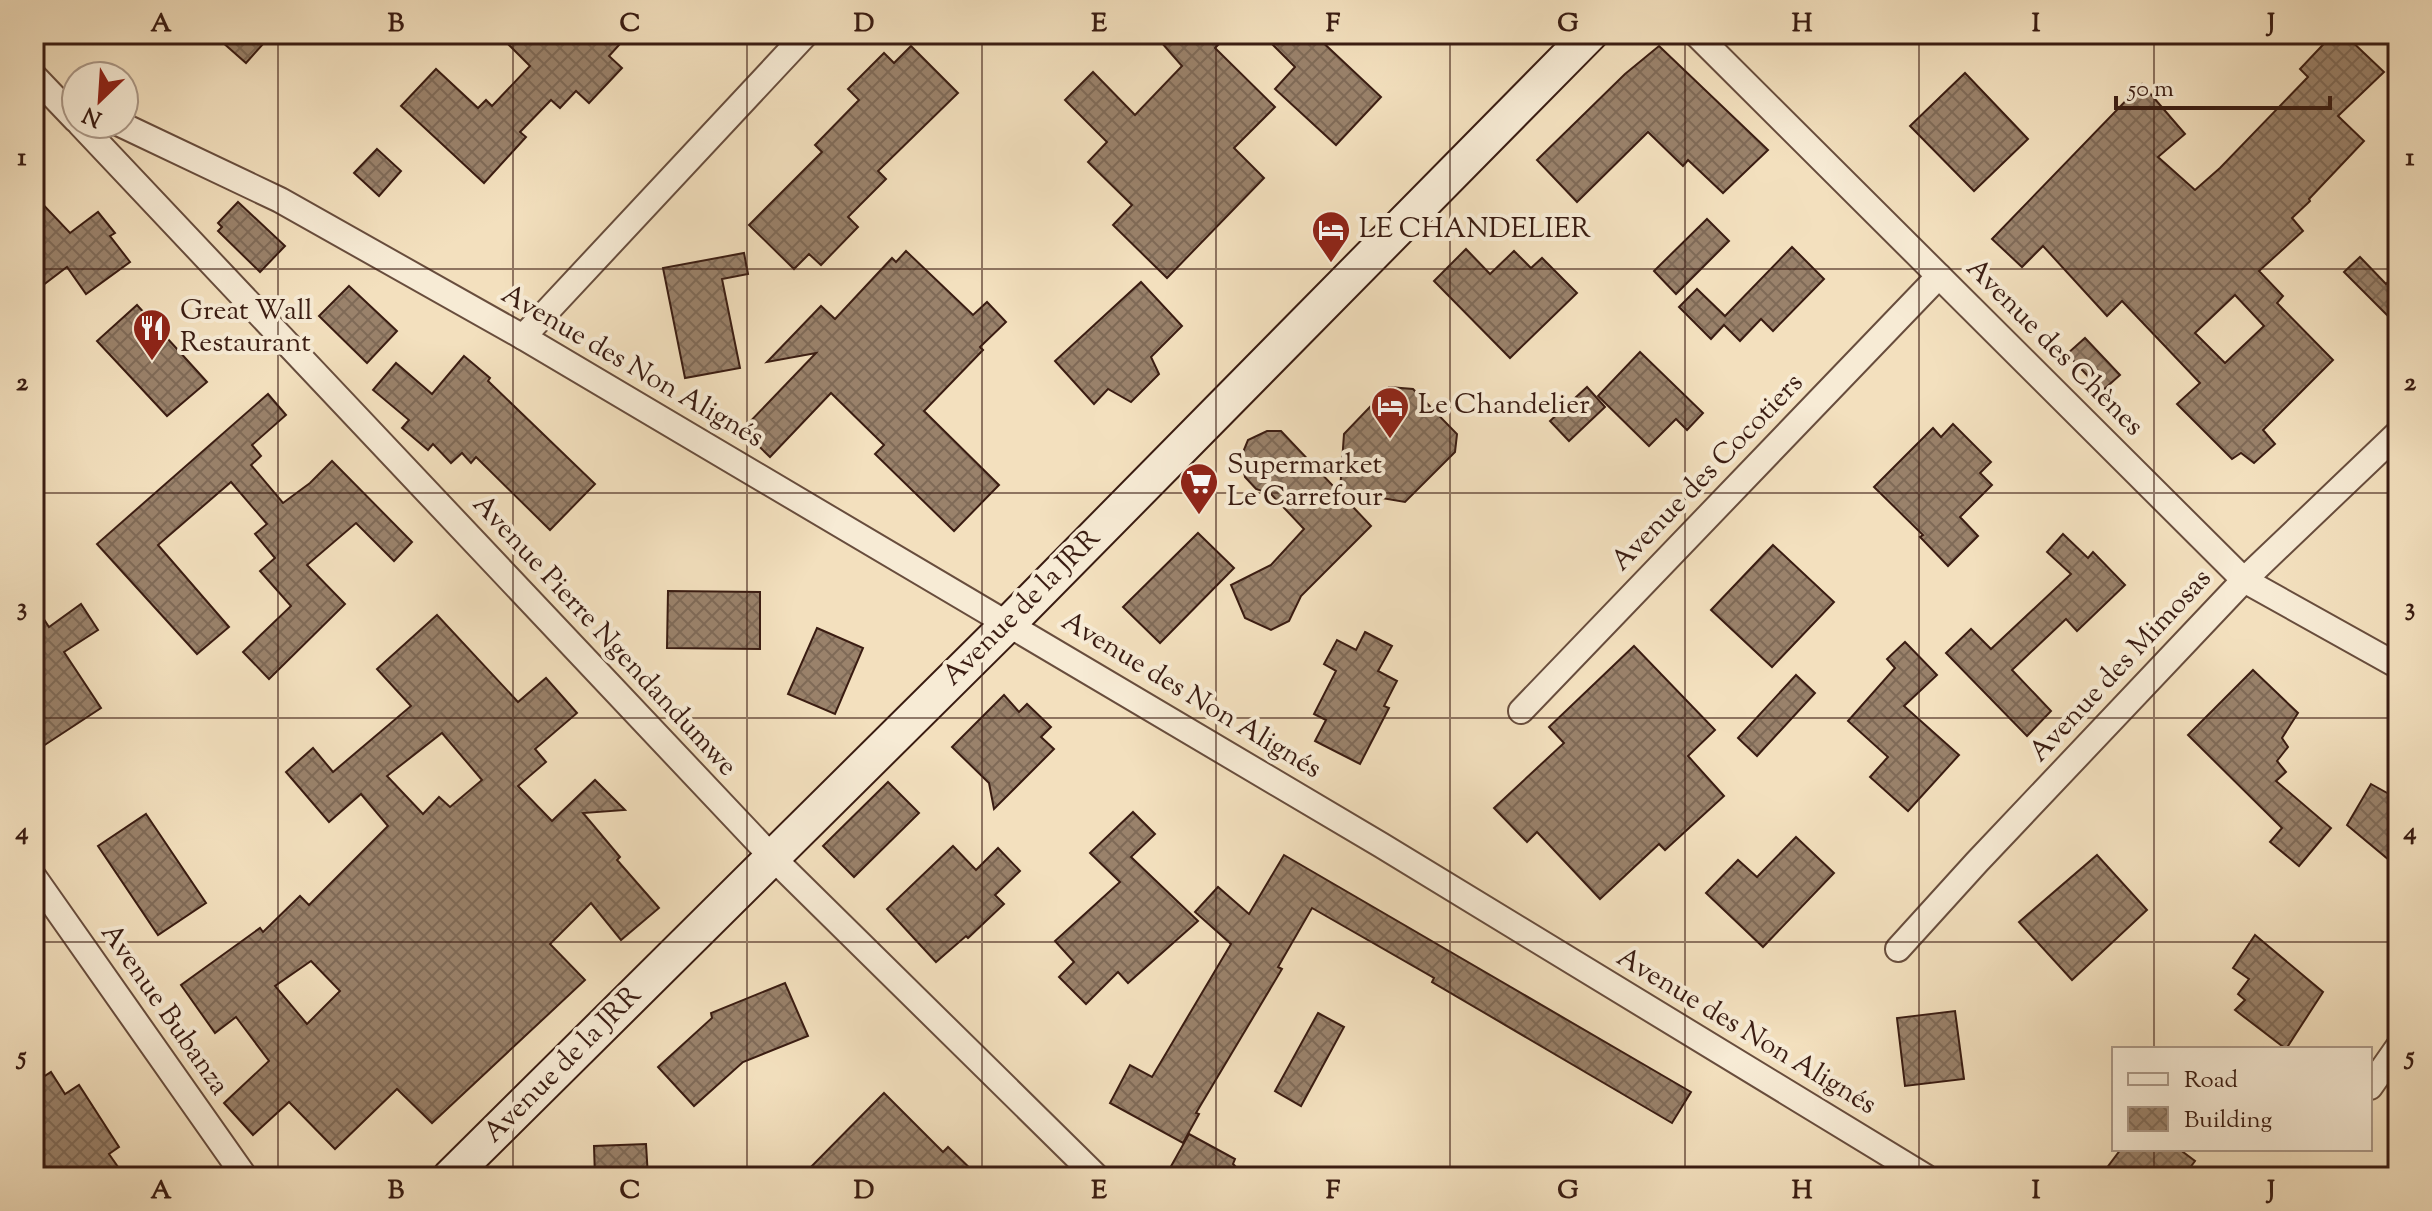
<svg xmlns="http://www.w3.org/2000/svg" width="2432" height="1211" font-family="'Sorts Mill Goudy',serif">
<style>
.building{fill:url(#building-cross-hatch);stroke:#3a1c12;stroke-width:2;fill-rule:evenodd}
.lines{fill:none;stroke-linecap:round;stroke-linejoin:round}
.street-casing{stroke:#684d3d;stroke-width:28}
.secondary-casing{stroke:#3a1c12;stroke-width:38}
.street{stroke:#f7ebd5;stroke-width:24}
.secondary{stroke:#f7ebd5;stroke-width:34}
.grid{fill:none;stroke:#3a1c12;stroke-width:2;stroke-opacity:0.55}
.labels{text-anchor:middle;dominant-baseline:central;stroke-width:8;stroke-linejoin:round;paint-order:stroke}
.poi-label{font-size:28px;fill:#3a1c12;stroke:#f7ebd5;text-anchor:start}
.street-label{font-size:28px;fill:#3a1c12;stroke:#f7ebd5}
.neatline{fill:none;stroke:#3a1c12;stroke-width:3}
.grid-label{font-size:26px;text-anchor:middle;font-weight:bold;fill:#3a1c12}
</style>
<defs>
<pattern id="building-cross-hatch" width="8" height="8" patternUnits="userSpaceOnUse" patternTransform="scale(2)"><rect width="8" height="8" fill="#9a826b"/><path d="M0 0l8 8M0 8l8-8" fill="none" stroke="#7f6a57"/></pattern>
</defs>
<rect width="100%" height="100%" fill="#f3e0be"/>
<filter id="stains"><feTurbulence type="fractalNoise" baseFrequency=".0025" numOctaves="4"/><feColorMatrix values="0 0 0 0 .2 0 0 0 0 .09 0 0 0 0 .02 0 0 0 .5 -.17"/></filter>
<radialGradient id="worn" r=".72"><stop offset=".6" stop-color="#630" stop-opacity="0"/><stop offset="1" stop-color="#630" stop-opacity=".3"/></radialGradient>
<g class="building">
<polygon points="213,34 272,34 246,63"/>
<polygon points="498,34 629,34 609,56 622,68 589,103 576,91 560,108 551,100 520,132 526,137 484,183 401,106 436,69 478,108 486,100 492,106 530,66"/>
<polygon points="1154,34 1229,34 1215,48 1275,107 1234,148 1264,178 1167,278 1113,225 1132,205 1088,162 1107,142 1065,100 1093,72 1135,115 1182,66"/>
<polygon points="1262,34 1314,34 1381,97 1336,145 1275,89 1295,67"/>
<path d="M2333,34H2344L2384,72L2338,116L2364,141L2309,199L2310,201L2292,218L2303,231L2259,271L2283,296L2277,303L2333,360L2263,430L2275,444L2254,463L2241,453L2232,459L2177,404L2200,383L2122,301L2107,316L2043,246L2022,267L1992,239L2142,84L2185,134L2158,157L2195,190L2220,168L2308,77L2300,69ZM2235,295L2264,326L2225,363L2195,333Z"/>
<polygon points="911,46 958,93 878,171 886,179 848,217 858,227 821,265 809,254 794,269 749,225 822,152 815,145 859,100 848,89 884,53 894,63"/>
<polygon points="1659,46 1768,150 1723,193 1688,160 1683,166 1648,132 1577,202 1537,160 1625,74"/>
<polygon points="1965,73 2028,139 1974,191 1910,126"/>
<polygon points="377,149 401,171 379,196 354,173"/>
<polygon points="34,195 70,233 98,212 115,233 110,236 130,262 86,294 67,267 34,292"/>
<polygon points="238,202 285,246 260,272 218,231 222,227 218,223"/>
<polygon points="1707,219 1729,241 1676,294 1654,271"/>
<polygon points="1792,247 1824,279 1773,331 1761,319 1740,341 1724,325 1711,339 1679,307 1697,289 1725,316"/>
<polygon points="1466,249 1490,274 1514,251 1531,268 1542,258 1577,293 1510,358 1434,281"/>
<polygon points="906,251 973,315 987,302 1006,322 980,347 983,350 924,411 999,485 954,531 875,454 884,445 831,393 770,457 742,430 816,353 767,362 821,306 835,319 892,258 896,262"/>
<polygon points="744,253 748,274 722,279 740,368 685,378 663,268"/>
<polygon points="2360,257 2386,284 2398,272 2398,326 2344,272"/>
<polygon points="1141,282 1182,326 1151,357 1159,374 1131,402 1108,389 1094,404 1055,361"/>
<polygon points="349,286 397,331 367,363 319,316"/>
<polygon points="137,305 207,382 167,416 97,341"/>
<polygon points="2085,338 2120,375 2102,391 2067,354"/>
<polygon points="1640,352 1703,413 1687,430 1676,419 1649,446 1598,396"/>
<polygon points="464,356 490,378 488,381 595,484 550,530 476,457 471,463 462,453 451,463 433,444 428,450 402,428 409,420 373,390 396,363 432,394"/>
<polygon points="1389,387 1413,389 1457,434 1455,452 1405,502 1340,491 1344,434"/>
<polygon points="1587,387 1605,407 1569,441 1550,421"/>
<polygon points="268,394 286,415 252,445 261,456 251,465 283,503 310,483 332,461 412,542 394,561 356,523 307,565 345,604 269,679 243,652 291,606 260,571 275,558 255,534 267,524 231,482 158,545 229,627 197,654 97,544"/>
<polygon points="1953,424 1991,462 1980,473 1992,485 1960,517 1978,536 1948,566 1920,537 1923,535 1874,487 1933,428 1941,437"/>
<polygon points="1267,431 1281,431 1371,526 1301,596 1289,621 1271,630 1245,618 1231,585 1271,565 1304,529 1271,494 1256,489 1245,477 1241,457 1248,440"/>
<polygon points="1198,533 1234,568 1160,643 1123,607"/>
<polygon points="2063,534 2088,558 2093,552 2125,585 2077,631 2066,619 2012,670 2051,711 2027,736 1946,653 1971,629 1991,649 2071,574 2047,552"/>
<polygon points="1773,545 1834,602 1772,667 1711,610"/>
<polygon points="668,591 760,592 760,649 667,648"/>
<polygon points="34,604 49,627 81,604 98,630 64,652 101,708 34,752"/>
<path d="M437,615L518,702L546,678L577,713L535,749L546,762L518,786L552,821L595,780L625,810L583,813L620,857L617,860L659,908L621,940L591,903L550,944L585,980L432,1123L397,1089L335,1149L289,1102L253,1135L224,1103L269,1061L236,1017L215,1033L181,985L260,928L263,932L300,896L309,905L388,826L361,794L329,822L286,772L313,748L333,772L411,706L377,669ZM442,733L482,780L450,807L439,797L423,814L387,776ZM311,961L340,991L307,1024L275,986Z"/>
<polygon points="817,628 863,648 835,714 788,694"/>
<polygon points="1365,632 1392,646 1378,671 1397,681 1384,706 1389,708 1360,764 1315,741 1326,720 1314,714 1336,671 1324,664 1337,640 1356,650"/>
<polygon points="1905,642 1937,675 1904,706 1959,755 1908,811 1870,777 1888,757 1848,721 1895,668 1887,659"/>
<polygon points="1634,646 1715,730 1688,756 1724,796 1665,850 1659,844 1600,899 1537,832 1527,842 1494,808 1564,743 1549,727"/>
<polygon points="2253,670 2298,713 2282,738 2288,747 2277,761 2286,772 2276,781 2331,828 2299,866 2270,842 2282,828 2188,735"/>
<polygon points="1796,675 1815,693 1757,756 1738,738"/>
<polygon points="1004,695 1019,712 1027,704 1051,727 1041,737 1054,749 994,809 989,783 952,747"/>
<polygon points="888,782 919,813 854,877 823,846"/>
<polygon points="2371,784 2398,799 2398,848 2389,860 2347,825"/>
<polygon points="1133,812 1155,834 1131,857 1198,921 1128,983 1118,972 1086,1004 1059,977 1074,962 1055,941 1120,882 1090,853"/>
<polygon points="146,814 206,903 158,935 98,846"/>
<polygon points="1796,837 1834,873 1763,947 1706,893 1738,860 1757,877"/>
<polygon points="953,846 976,870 998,848 1020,871 995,895 1004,904 968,938 966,936 936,962 887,909"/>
<polygon points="1284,855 1691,1092 1672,1123 1432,982 1434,978 1312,908 1278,967 1282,969 1196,1113 1199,1114 1183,1143 1110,1103 1130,1065 1152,1077 1231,944 1195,912 1218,887 1249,914"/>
<polygon points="2097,855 2147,910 2072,980 2019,922"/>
<polygon points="2255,935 2323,992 2286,1049 2235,1010 2245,1000 2238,994 2249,979 2233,968"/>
<polygon points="785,983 808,1036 743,1062 694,1106 658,1067 712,1018 711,1013"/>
<polygon points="1955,1011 1964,1079 1905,1086 1897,1018"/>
<polygon points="1318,1013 1344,1027 1301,1106 1275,1091"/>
<polygon points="51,1072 65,1094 79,1085 119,1147 109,1154 125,1177 34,1177 34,1083"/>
<polygon points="884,1093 943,1152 948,1147 979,1177 801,1177"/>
<polygon points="1189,1134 1235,1159 1233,1164 1246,1177 1165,1177"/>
<polygon points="646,1144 648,1177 595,1177 594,1146"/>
<polygon points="2121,1149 2179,1149 2195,1161 2183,1177 2100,1177"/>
</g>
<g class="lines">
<defs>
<g id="street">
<polyline points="1696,34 2244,580 2398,666"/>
<polyline points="34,76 76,120"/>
<polyline points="80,124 772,857 1097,1177"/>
<polyline points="120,124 280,200 523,337 1381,845 1926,1177"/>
<polyline points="523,337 806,34"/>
<polyline points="1521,711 1939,276"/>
<polyline points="34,877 245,1177"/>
<polyline points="1898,949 1977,862 2244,580 2398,433"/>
<polyline points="2370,1087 2398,1047"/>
</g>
<polyline id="secondary" points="450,1177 1009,623 1590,34"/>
</defs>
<use href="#street" class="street-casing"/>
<use href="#secondary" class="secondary-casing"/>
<use href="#street" class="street"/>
<use href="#secondary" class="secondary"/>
</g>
<path class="grid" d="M278,34V1177M513,34V1177M747,34V1177M982,34V1177M1216,34V1177M1450,34V1177M1685,34V1177M1919,34V1177M2154,34V1049M34,269H2398M34,493H2398M34,718H2398M34,942H2398M2154,1149V1177"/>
<defs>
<symbol id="hotel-pin" viewBox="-11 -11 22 30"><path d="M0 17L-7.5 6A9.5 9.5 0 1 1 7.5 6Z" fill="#8f2418" stroke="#f7ebd5"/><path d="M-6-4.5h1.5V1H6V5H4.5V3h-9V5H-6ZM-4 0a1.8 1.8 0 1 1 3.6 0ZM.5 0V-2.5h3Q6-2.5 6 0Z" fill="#fff"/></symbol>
<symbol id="restaurant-pin" viewBox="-11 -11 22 30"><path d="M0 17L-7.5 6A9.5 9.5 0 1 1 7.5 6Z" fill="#8f2418" stroke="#f7ebd5"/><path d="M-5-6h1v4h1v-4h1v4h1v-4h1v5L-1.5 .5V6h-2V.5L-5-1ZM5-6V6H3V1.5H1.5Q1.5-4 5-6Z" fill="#fff"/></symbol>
<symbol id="supermarket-pin" viewBox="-11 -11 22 30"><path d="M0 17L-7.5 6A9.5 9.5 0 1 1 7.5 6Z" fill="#8f2418" stroke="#f7ebd5"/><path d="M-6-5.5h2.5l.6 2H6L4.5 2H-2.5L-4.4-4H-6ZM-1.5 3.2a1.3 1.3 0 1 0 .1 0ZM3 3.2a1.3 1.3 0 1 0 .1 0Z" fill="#fff"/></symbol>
</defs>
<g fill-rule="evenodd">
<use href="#hotel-pin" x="1309" y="208" width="44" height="60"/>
<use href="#restaurant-pin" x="130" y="306" width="44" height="60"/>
<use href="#hotel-pin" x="1368" y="384" width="44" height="60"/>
<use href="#supermarket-pin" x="1177" y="460" width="44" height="60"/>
</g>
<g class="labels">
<g class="poi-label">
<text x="1359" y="230">LE CHANDELIER</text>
<text x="180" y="312">Great Wall<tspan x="180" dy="32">Restaurant</tspan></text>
<text x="1418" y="406">Le Chandelier</text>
<text x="1227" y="466">Supermarket<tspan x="1227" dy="32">Le Carrefour</tspan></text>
</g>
<g class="street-label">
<text transform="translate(2054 348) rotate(45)">Avenue des Chènes</text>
<text transform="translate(632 367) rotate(30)">Avenue des Non Alignés</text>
<text transform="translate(1708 473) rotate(-46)">Avenue des Cocotiers</text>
<text transform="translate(1022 608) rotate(-45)">Avenue de la JRR</text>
<text transform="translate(604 636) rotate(47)">Avenue Pierre Ngendandumwe</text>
<text transform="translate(2121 666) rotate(-47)">Avenue des Mimosas</text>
<text transform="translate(1191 696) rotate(31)">Avenue des Non Alignés</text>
<text transform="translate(164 1010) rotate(55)">Avenue Bubanza</text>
<text transform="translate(1746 1032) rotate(31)">Avenue des Non Alignés</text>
<text transform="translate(563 1065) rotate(-45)">Avenue de la JRR</text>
</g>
</g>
<rect width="2432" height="1211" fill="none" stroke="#f3e0be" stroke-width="88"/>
<rect x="2112" y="1047" width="260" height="104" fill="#f7ebd5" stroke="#ab9887" stroke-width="2"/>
<rect x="2128" y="1073" width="40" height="12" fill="#f7ebd5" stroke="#ab9887" stroke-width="2"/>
<text x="2184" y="1087" font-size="24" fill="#3a1c12">Road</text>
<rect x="2128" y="1107" width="40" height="24" fill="url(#building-cross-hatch)" stroke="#ab9887" stroke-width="2"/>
<text x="2184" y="1127" font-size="24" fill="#3a1c12">Building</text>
<g transform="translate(100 100) rotate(205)"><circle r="38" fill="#f7ebd5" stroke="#ab9887" stroke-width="2"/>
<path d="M0-6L14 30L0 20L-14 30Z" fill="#8f2418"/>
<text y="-12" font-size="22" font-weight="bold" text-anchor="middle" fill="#3a1c12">N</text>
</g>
<path d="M2116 96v12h214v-12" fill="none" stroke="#3a1c12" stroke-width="4"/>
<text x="2128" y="96" font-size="24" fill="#3a1c12" stroke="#f7ebd5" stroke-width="6" paint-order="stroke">50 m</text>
<rect x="44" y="44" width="2344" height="1123" class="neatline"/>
<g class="grid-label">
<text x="161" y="31">A</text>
<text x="396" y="31">B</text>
<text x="630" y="31">C</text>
<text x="864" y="31">D</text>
<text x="1099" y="31">E</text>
<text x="1333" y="31">F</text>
<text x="1568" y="31">G</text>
<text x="1802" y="31">H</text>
<text x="2036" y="31">I</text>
<text x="2271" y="31">J</text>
<text x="22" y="165">1</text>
<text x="2410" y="165">1</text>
<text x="22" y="390">2</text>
<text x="2410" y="390">2</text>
<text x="22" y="615">3</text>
<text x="2410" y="615">3</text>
<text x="22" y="839">4</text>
<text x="2410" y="839">4</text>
<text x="22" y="1064">5</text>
<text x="2410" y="1064">5</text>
<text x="161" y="1198">A</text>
<text x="396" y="1198">B</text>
<text x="630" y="1198">C</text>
<text x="864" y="1198">D</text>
<text x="1099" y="1198">E</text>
<text x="1333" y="1198">F</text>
<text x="1568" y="1198">G</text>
<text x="1802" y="1198">H</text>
<text x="2036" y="1198">I</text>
<text x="2271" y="1198">J</text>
</g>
<rect width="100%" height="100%" filter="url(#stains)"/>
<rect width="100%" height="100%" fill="url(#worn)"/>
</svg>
